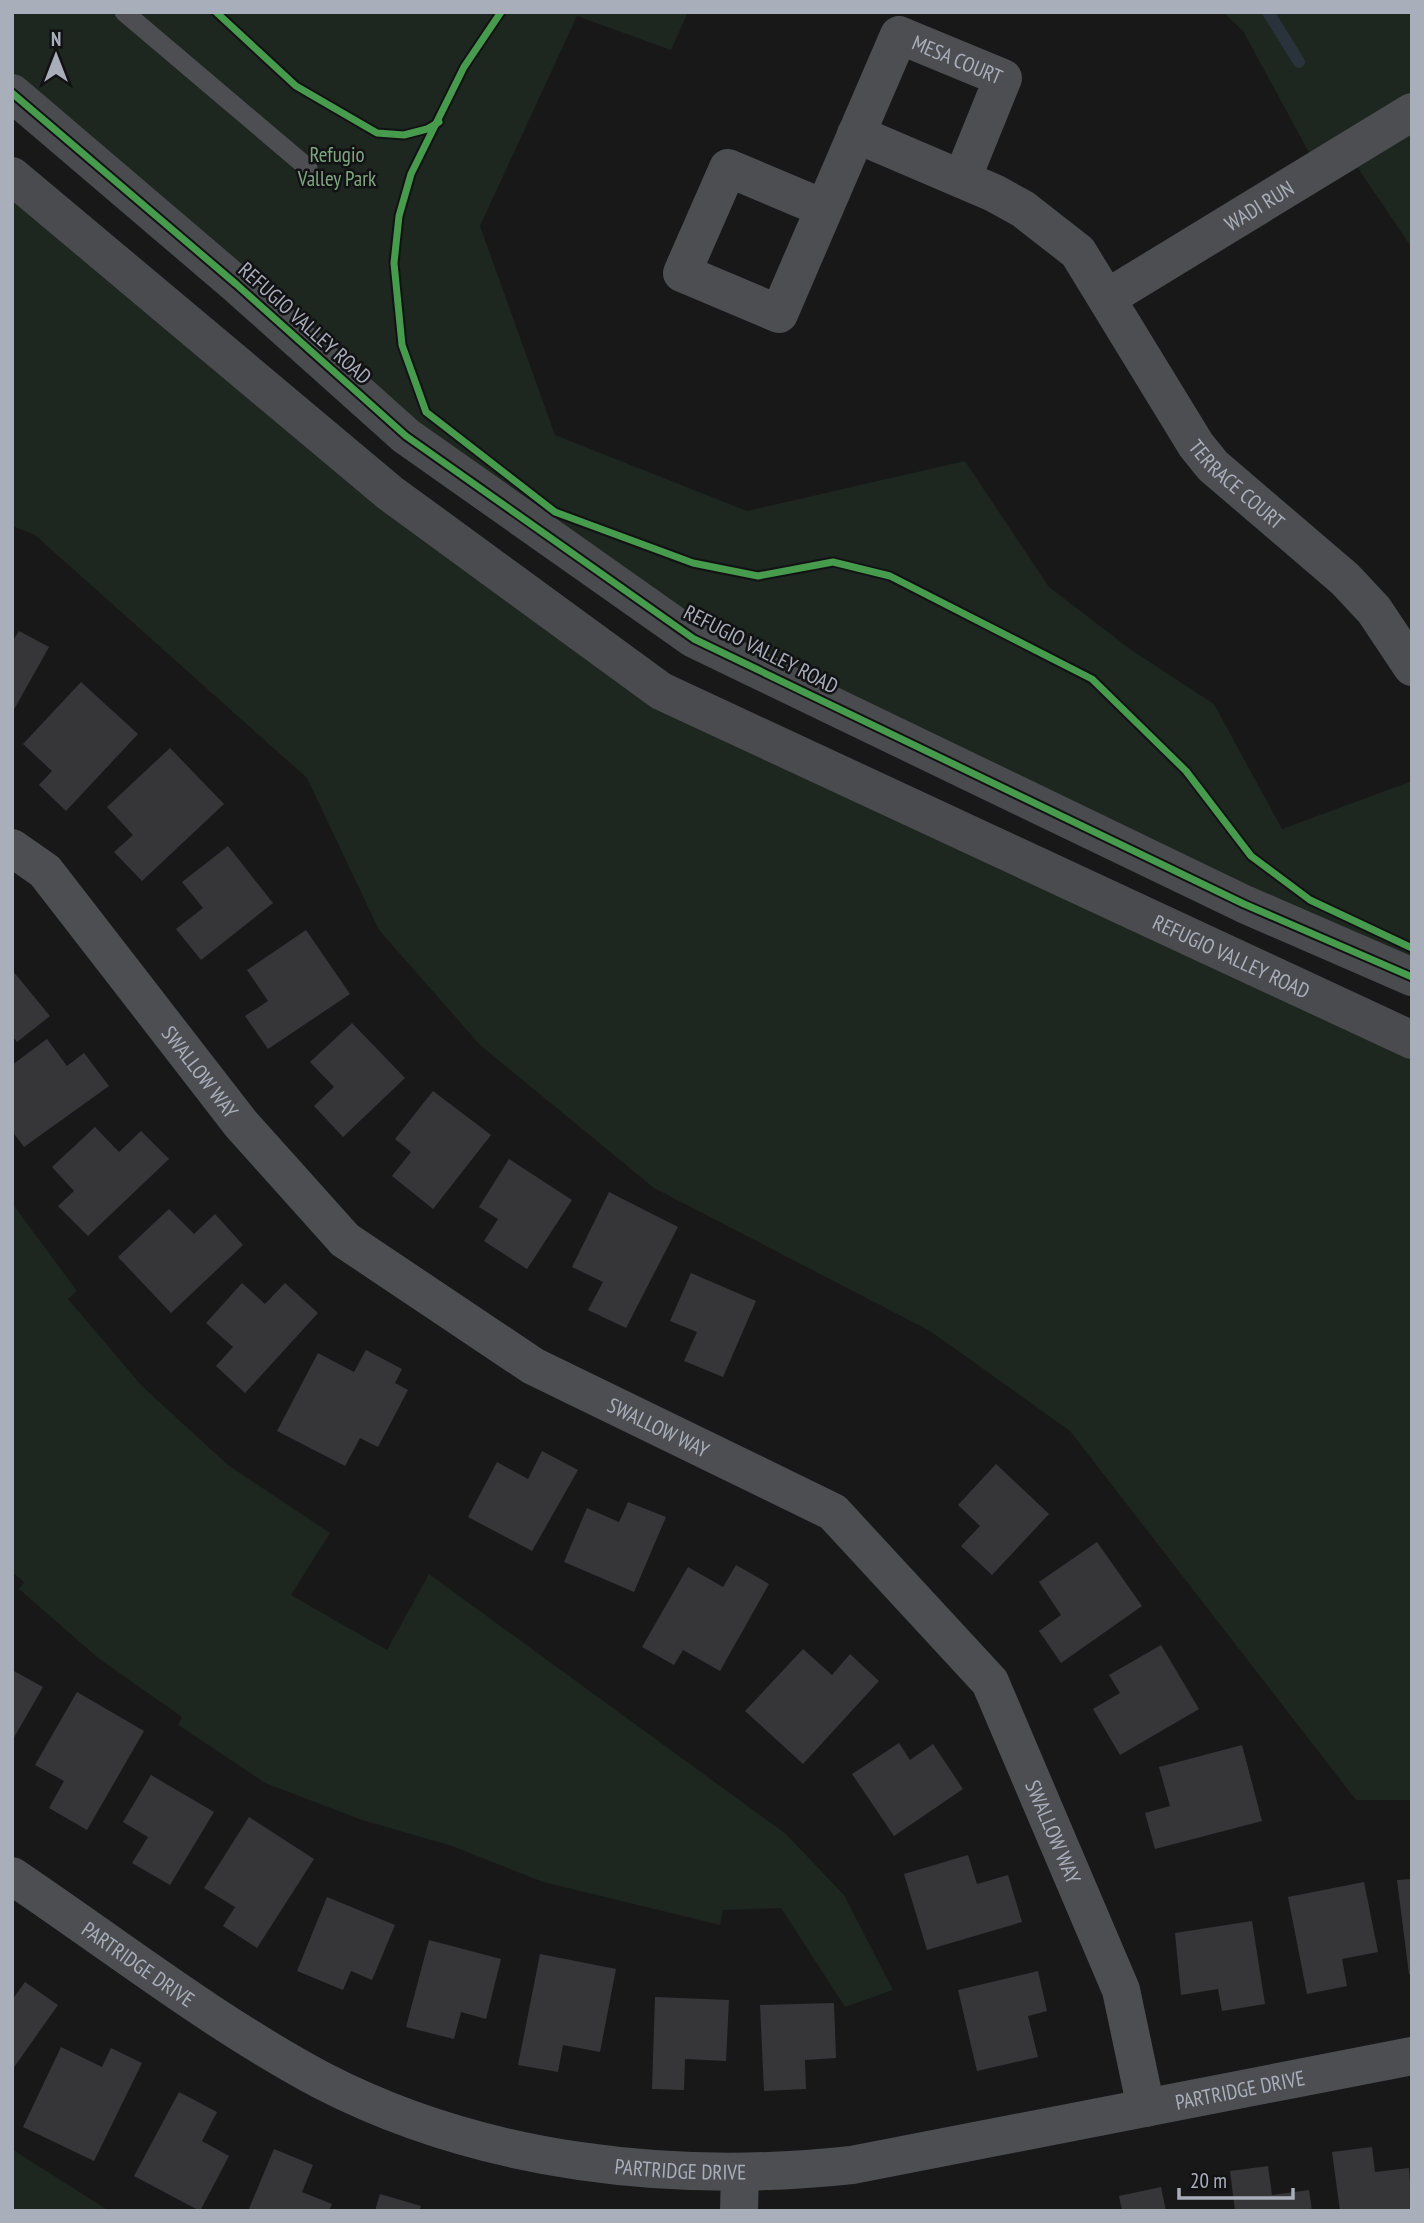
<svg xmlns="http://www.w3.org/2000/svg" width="1424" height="2223" font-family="'PT Sans Narrow',sans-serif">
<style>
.green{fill:#1d261f}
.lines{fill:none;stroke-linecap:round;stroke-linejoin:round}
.stream{stroke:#2a333b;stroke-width:12}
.building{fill:#363638}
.lane{stroke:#4c4e51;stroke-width:19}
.street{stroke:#4c4e51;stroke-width:38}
.secondary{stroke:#4a4b4f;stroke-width:38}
.cycleway-casing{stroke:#121214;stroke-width:11}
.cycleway{stroke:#469c4c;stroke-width:7}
.labels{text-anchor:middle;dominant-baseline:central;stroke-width:5;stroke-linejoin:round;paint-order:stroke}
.street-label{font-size:21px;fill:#a8aeba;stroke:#121214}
.park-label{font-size:21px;fill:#7ea780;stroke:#121214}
</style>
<rect width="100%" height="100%" fill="#181818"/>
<g class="green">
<polygon points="12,12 688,12 671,50 577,16 480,226 555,435 747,511 965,461 1049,587 1130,649 1214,704 1282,829 1412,781 1412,977 694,639 406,436 12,93"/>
<polygon points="1223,12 1412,12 1412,248 1347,152 1318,169 1243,31"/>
<polygon points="12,176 661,691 1412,1040 1412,1800 1356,1800 1070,1431 930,1331 654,1188 480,1045 379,930 307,778 35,535 12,526"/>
<polygon points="12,1203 77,1291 68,1299 142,1386 228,1465 330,1533 291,1595 387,1650 429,1574 786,1834 844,1895 893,1990 845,2007 781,1908 723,1910 720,1925 543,1882 452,1846 362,1820 265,1783 178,1725 182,1717 98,1658 19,1589 24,1582 12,1572"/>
<polygon points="12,2149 109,2211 12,2211"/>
</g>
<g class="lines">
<polyline class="stream" points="1268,12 1299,62"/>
</g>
<g class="building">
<polygon points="19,631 49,647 12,713 12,642"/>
<polygon points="81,682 138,734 66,811 39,785 52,771 23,744"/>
<polygon points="170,748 224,804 142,881 114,852 133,835 107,807"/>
<polygon points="228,846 273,903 201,960 176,929 203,908 182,882"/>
<polygon points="306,930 350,994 268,1049 245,1016 268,1001 247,970"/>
<polygon points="12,970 50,1016 17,1042 12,1036"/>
<polygon points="352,1023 405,1078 343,1137 314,1106 334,1087 310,1062"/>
<polygon points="47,1039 67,1066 84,1053 109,1086 24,1147 12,1131 12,1065"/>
<polygon points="433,1091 491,1135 433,1209 392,1176 411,1152 395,1139"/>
<polygon points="95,1127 119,1152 141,1131 169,1159 88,1236 58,1206 74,1191 52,1167"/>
<polygon points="509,1159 572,1200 527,1269 484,1241 498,1219 479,1207"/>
<polygon points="609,1192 678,1227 626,1328 588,1310 603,1282 572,1267"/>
<polygon points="169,1209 194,1234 215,1214 243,1245 171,1313 118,1257"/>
<polygon points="691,1273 756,1301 723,1377 684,1361 697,1332 670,1321"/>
<polygon points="242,1283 265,1304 285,1283 318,1313 245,1393 216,1366 233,1347 206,1323"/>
<polygon points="366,1350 402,1369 395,1383 408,1390 378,1447 360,1438 345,1466 277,1431 318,1353 354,1372"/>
<polygon points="542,1451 578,1470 532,1551 468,1517 497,1462 528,1479"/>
<polygon points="996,1464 1049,1514 992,1575 961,1546 980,1526 958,1505"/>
<polygon points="628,1502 666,1517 634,1592 564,1562 587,1508 619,1522"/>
<polygon points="1097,1542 1142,1606 1061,1663 1039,1631 1061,1615 1039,1582"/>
<polygon points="736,1565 769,1584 720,1671 683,1650 674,1665 642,1647 688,1567 723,1587"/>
<polygon points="1161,1645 1199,1709 1120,1755 1093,1709 1120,1693 1109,1675"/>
<polygon points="803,1649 832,1675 850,1654 879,1681 803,1764 745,1711"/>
<polygon points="12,1670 43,1687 12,1741"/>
<polygon points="77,1692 144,1731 87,1830 49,1808 64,1781 35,1765"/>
<polygon points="899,1743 910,1760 933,1744 963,1789 894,1836 852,1774"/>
<polygon points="1242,1745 1262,1821 1155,1849 1145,1813 1170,1806 1159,1767"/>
<polygon points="151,1775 214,1812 170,1885 132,1863 148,1837 123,1822"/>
<polygon points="249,1817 314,1859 257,1948 223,1926 235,1907 204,1888"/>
<polygon points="968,1855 977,1884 1008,1875 1022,1922 927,1950 904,1874"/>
<polygon points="1412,1879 1412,1974 1409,1974 1397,1880"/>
<polygon points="1364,1882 1378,1952 1342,1959 1347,1986 1307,1994 1288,1897"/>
<polygon points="327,1897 395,1925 372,1980 351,1971 343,1990 297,1971"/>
<polygon points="1252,1921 1265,2004 1222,2011 1218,1989 1181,1995 1175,1933"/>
<polygon points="429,1940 501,1959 486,2019 461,2012 454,2039 406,2027"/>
<polygon points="540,1954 616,1969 600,2052 563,2045 558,2072 518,2065"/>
<polygon points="1038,1971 1047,2011 1028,2016 1038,2057 977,2071 958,1990"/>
<polygon points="25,1982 58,2005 12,2070 12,2000"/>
<polygon points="655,1997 729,2000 726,2061 685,2059 684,2090 652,2089"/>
<polygon points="834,2003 836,2058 805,2060 806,2089 764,2091 760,2005"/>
<polygon points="61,2047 102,2067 111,2048 142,2063 94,2161 23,2127"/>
<polygon points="179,2092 217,2112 202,2141 229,2156 200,2211 134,2176"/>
<polygon points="1372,2147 1375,2172 1409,2168 1412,2211 1340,2211 1332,2152"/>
<polygon points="274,2149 313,2165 302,2192 332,2204 329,2211 248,2211"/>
<polygon points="1268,2166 1272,2195 1309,2190 1312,2211 1235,2211 1230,2171"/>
<polygon points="1161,2187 1166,2211 1122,2211 1119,2196"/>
<polygon points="380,2194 421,2206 419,2211 375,2211"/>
</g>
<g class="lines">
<polyline class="lane" points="124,12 308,168"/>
<g class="street">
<path id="s1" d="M856,134L994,193L1023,209L1078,252L1196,445L1213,466L1345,579L1374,610L1412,667"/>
<path id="s2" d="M823,208L728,168L682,273L779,314L899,35L1003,78L962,179"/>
<path id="s3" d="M1107,298L1412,112"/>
<path id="s4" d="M12,848L45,871L241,1124L345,1240L533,1366L833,1512L990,1682L1121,1990L1146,2108"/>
<path id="s5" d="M12,1876C113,1944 214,2023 321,2080C483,2164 674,2184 852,2165L1412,2056"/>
<polyline points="739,2211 740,2172"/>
</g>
<g class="secondary">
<polyline points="12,93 236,284 406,436 694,639 1244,904 1412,977"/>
<path id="s6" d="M12,176L390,493L661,691L1412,1040"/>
</g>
<defs>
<g id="cycleway">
<polyline points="216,12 296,86 377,133 404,135 427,129 439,122"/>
<polyline points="501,12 464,67 411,174 399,216 394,263 402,345 426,412 555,512 693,563 758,576 833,562 890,576 1092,679 1186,771 1251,856 1310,900 1412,948"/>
<polyline points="12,93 236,284 406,436 694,639 1244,904 1412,977"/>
</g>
</defs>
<use href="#cycleway" class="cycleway-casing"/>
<use href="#cycleway" class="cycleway"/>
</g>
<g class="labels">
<g class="street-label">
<text stroke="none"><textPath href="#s2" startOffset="690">MESA COURT</textPath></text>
<text stroke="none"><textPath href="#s3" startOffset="178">WADI RUN</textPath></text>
<text transform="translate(305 323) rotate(42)">REFUGIO VALLEY ROAD</text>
<text stroke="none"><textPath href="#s1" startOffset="536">TERRACE COURT</textPath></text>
<text transform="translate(761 649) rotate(27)">REFUGIO VALLEY ROAD</text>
<text stroke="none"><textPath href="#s6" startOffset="1458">REFUGIO VALLEY ROAD</textPath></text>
<text stroke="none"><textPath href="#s4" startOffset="294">SWALLOW WAY</textPath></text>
<text stroke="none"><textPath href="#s4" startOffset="882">SWALLOW WAY</textPath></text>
<text stroke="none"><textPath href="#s4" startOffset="1470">SWALLOW WAY</textPath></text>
<text stroke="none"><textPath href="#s5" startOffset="154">PARTRIDGE DRIVE</textPath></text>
<text stroke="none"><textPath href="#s5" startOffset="1311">PARTRIDGE DRIVE</textPath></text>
<text stroke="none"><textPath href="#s5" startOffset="744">PARTRIDGE DRIVE</textPath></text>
</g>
<g class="park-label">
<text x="337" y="154">Refugio<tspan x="337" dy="24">Valley Park</tspan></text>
</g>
</g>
<rect width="1424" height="2223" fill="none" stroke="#a8aeba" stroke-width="28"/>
<g transform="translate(56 56)" stroke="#121214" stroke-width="5" paint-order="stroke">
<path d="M0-5L12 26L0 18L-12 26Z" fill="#a8aeba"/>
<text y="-10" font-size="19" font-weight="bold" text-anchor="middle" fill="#a8aeba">N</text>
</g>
<path d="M1179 2188v10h114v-10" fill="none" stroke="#a8aeba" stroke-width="3.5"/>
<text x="1190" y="2188" font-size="21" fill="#a8aeba" stroke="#121214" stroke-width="5" paint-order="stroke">20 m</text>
</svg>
